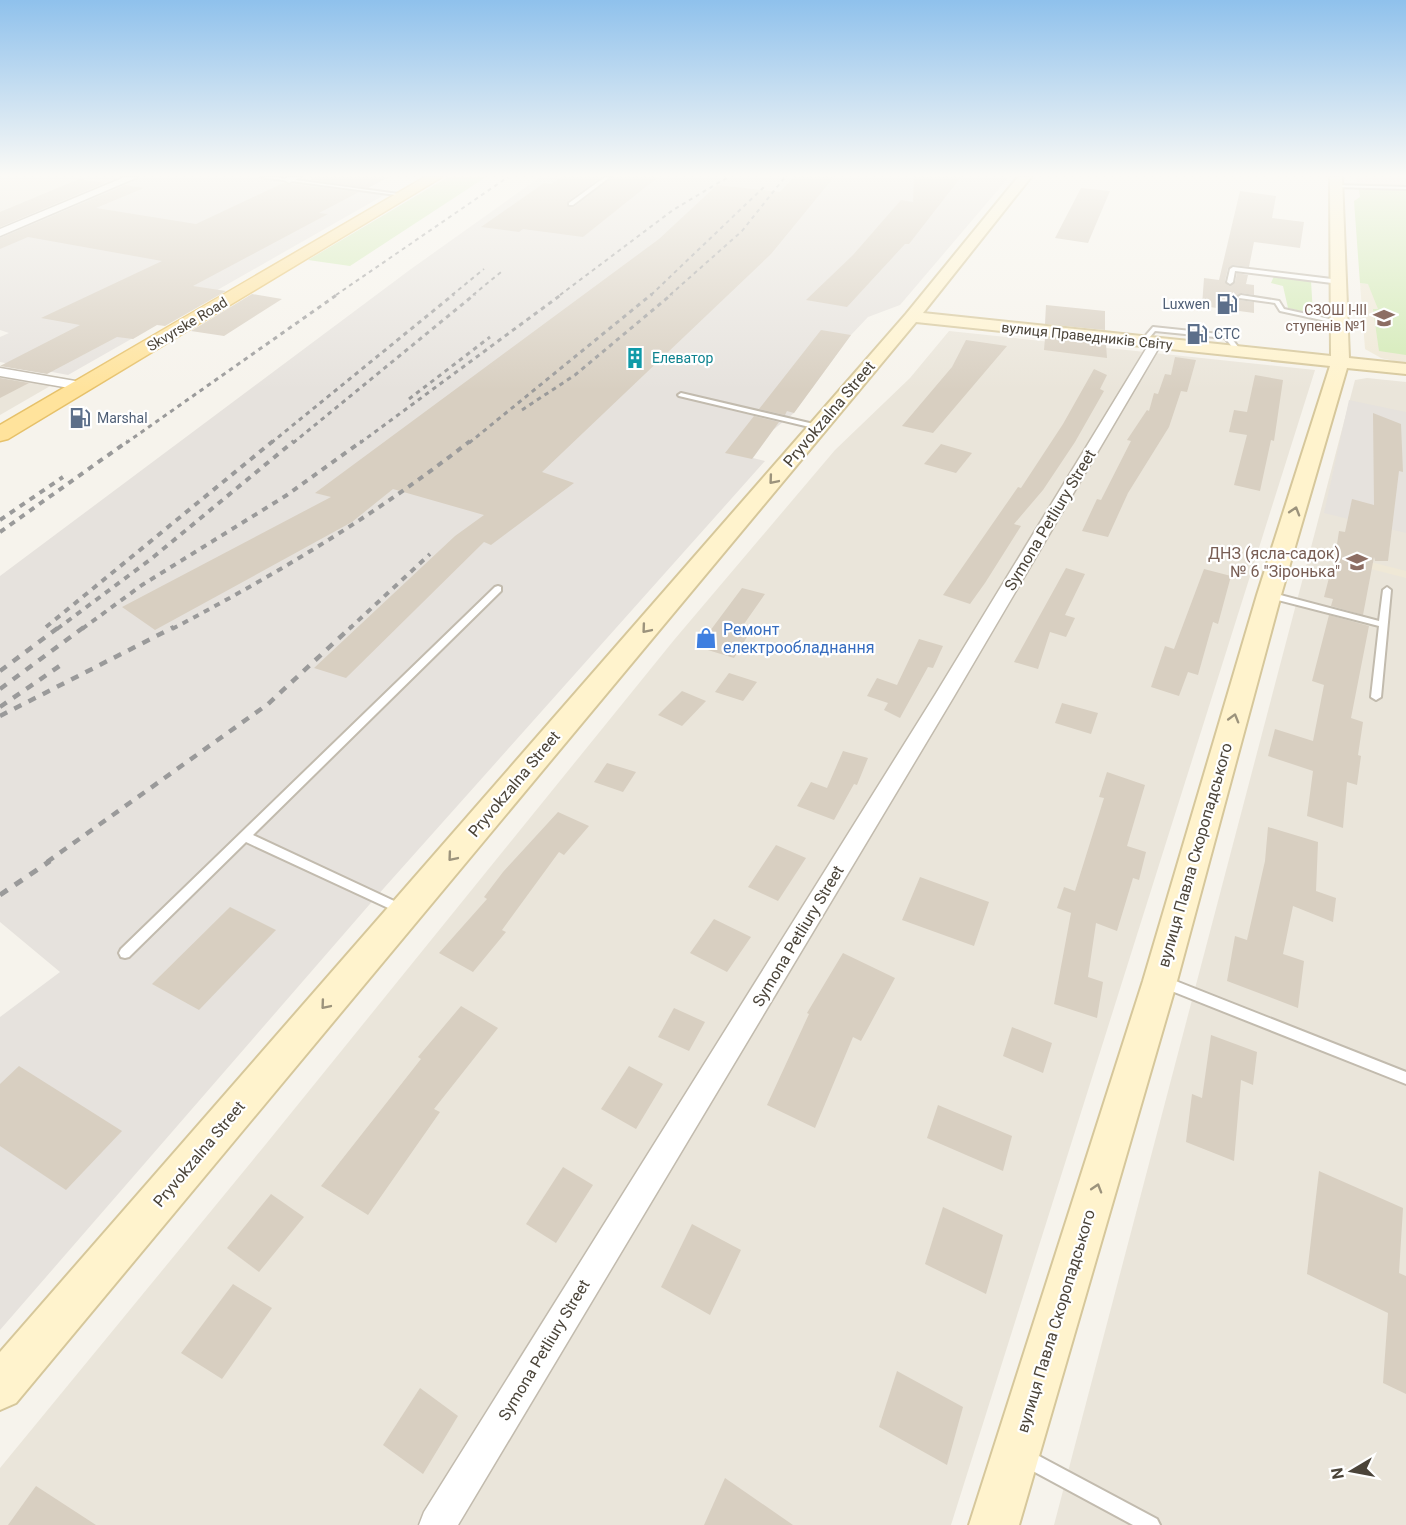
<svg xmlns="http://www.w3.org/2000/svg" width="1406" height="1525" font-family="Roboto,sans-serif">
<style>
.residential{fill:#eae5da}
.industrial{fill:#e6e2dd}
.education{fill:#efe8d6}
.medical{fill:#f6e3e0}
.green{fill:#d2eab5}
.building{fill:#d8cfc1}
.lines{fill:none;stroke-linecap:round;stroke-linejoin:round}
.lane-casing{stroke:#c2bbae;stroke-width:4}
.street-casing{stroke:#c2bbae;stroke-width:3}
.secondary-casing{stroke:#d6c79b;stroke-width:4}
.primary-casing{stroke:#e6c16a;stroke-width:3}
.lane{fill:#fff;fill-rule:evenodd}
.street{fill:#fff;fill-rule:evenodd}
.secondary{fill:#fff3cd;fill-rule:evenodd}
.primary{fill:#ffe39c;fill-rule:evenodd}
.rail-far4{stroke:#9a9a9a;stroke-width:2;stroke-dasharray:4 4;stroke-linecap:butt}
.rail-far3{stroke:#9a9a9a;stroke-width:3;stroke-dasharray:4.5 4.5;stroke-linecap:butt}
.rail-far2{stroke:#9a9a9a;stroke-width:4;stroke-dasharray:6 6;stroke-linecap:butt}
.rail-far1{stroke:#9a9a9a;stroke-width:4.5;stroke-dasharray:8 8;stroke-linecap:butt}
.rail{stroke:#9a9a9a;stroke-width:5;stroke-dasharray:9 9;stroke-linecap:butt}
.oneway{stroke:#9c937c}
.labels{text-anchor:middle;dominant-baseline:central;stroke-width:4.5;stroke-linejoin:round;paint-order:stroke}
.far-service-label{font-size:14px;fill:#4e5e75;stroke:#fff;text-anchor:start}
.far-education-label{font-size:14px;fill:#785e54;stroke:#fff;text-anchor:end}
.far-street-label{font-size:14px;fill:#4b4439;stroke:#fff}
.far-culture-label{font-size:14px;fill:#0d838f;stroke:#fff;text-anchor:start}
.street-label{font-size:16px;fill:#4b4439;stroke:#fff}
.education-label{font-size:16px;fill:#785e54;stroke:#fff;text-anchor:end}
.shop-label{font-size:16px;fill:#366cbe;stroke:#fff;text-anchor:start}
</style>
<rect width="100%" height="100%" fill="#f6f3ec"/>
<g class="residential">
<polygon points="0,177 127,177 0,230"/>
<polygon points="949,331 1315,370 951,1525 0,1525 0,1468 266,1144 674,640 835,450 910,378"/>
<polygon points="0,367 64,378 0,415"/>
<polygon points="1367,378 1406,382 1406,1525 1054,1525 1355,380"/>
</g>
<g class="industrial">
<polygon points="138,177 250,177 386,194 68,375 0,362 0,337 9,333 0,330 0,236"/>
<polygon points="540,177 1009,177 900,305 868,317 851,335 794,413 773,430 753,458 765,461 376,897 0,1330 0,1017 60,972 0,922 0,576 411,269"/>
<polygon points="1349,400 1406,412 1406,533 1324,513"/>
</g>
<g class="education">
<polygon points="1360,283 1406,287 1406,364 1381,358 1365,349"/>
<polygon points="1311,547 1406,571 1406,578 1309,553"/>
</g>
<polygon class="medical" points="1356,177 1406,177 1406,201 1360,197"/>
<g class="green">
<polygon points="448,177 486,177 350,266 308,260"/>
<polygon points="1359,189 1406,190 1406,355 1379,351 1373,309 1378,309 1368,284 1360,283 1354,201 1360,197"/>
<polygon points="1274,276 1311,281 1313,314 1288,308 1283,286 1271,283"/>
</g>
<g class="building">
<polygon points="311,177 389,177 368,188 311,180"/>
<polygon points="562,177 601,177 568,201 569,207 574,207 612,177 658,177 583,237 523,229 519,232 481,227 544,183 551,184"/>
<polygon points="794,177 834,177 771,254 542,472 574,483 491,545 484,542 346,678 314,668 455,536 484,515 393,489 352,522 155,630 122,607 331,497 315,493 659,239 717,185 780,192"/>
<polygon points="914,177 961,177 909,244 905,244 847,307 806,300 853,255 901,200 913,202"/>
<polygon points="79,179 105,183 0,227 0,212"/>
<polygon points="283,183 359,192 319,213 328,214 193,286 226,291 165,326 157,325 133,339 117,337 47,374 0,366 80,325 41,318 162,261 28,237 0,249 0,238 125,185 144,188 96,208 196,224"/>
<polygon points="1081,188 1110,191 1088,243 1055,238"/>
<polygon points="1240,191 1276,196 1272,218 1304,222 1300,248 1254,242 1249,267 1233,265 1228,268 1225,281 1229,286 1235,282 1237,273 1248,275 1246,284 1254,285 1254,295 1241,293 1236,297 1239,300 1254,302 1254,313 1202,306 1204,278 1219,280"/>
<polygon points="252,294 282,299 224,336 191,331"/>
<polygon points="1046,305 1105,311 1105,330 1045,324"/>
<polygon points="821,330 851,335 794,413 787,411 785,415 759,409"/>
<polygon points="1045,338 1106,344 1107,358 1044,350"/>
<polygon points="966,340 1007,346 933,433 902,426 952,367"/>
<polygon points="1175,357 1196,360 1187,392 1181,391 1169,427 1128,493 1108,537 1082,531 1097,499 1101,500 1131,441 1127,440 1147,410 1149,411 1154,393 1158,394 1165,374 1171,375"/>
<polygon points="1094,369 1107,375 1100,389 1104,391 1075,442 1043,490 1014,524 1021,526 985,583 970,604 943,595 1018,487 1021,488 1063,424"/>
<polygon points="1255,375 1283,380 1274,441 1271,440 1260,491 1234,485 1247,435 1229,432 1234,410 1247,412"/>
<polygon points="0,378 29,383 0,398"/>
<polygon points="1373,413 1401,424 1403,472 1399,471 1388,561 1375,561 1374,557 1363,615 1331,606 1333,599 1324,597 1331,570 1333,570 1339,531 1345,532 1352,499 1374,505"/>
<polygon points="754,416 779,422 752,459 725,453"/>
<polygon points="941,444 972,453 956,473 924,464"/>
<polygon points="1066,568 1085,574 1065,615 1075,618 1066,637 1050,632 1038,669 1014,662"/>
<polygon points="1204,569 1231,576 1218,624 1213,622 1198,675 1188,672 1179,696 1151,687 1165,646 1174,649"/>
<polygon points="742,588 765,594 737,634 747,637 734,658 698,647"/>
<polygon points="1329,615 1369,626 1351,718 1363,722 1358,755 1361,756 1357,785 1347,782 1343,828 1307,816 1313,771 1268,756 1275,729 1313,741 1324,685 1312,681"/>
<polygon points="919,639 943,646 933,668 928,667 900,718 884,710 888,703 867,696 877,678 897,685"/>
<polygon points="729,673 757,682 743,701 715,692"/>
<polygon points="682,691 706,701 682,726 658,715"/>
<polygon points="1062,703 1098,713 1091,734 1055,723"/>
<polygon points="843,751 868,758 857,785 854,784 834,820 797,806 811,782 827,788"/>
<polygon points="607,763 636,772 623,792 594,782"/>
<polygon points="1107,772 1145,785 1127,846 1146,852 1139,880 1133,878 1117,931 1096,923 1088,977 1103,982 1097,1018 1054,1004 1071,913 1057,908 1064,887 1075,891 1104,798 1099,797"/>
<polygon points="558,812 589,826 564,855 559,852 502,930 506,932 473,972 439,953 487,899 484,897 503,872"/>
<polygon points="1268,827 1318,842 1316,891 1336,898 1333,922 1293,906 1283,954 1304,961 1298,1008 1227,981 1235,936 1247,940 1265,861"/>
<polygon points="776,845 806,858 778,901 748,887"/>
<polygon points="920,877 989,902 974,946 902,920"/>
<polygon points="230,907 276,930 199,1010 152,984"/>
<polygon points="714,919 751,937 727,972 690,953"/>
<polygon points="843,953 895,978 861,1041 853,1037 815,1128 767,1105 809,1014 807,1013"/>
<polygon points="461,1006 498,1028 434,1109 440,1112 368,1215 321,1186 421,1059 418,1057"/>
<polygon points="674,1008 705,1022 689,1051 658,1037"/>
<polygon points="1012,1027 1052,1043 1043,1073 1003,1056"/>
<polygon points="1211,1035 1257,1052 1253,1085 1241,1080 1234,1161 1186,1142 1192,1094 1202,1098"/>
<polygon points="19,1066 122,1131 66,1190 0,1146 0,1084"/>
<polygon points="629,1066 663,1084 636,1129 601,1109"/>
<polygon points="938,1105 1012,1136 1003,1171 927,1138"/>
<polygon points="563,1167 593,1185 556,1243 526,1224"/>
<polygon points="1319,1171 1403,1208 1399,1273 1406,1276 1406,1394 1383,1383 1388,1313 1307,1274"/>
<polygon points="271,1194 304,1217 259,1272 227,1248"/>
<polygon points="943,1207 1003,1235 986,1294 925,1264"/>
<polygon points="692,1224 741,1250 710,1315 661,1287"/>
<polygon points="233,1284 272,1308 222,1379 181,1353"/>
<polygon points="897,1371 963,1407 947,1465 879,1427"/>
<polygon points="420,1388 458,1416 423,1474 383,1445"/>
<polygon points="725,1478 793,1525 704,1525"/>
<polygon points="36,1486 96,1525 8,1525"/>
</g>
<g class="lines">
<defs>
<g id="lane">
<polygon points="261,177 273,177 406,195 404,196"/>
<polygon points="605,177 610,177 573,205 569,205 569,203"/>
<polygon points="1337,185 1406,187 1406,189 1335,187"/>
<polygon points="1233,267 1340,280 1343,282 1340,284 1235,271 1233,282 1230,284 1227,282 1230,269"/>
<polygon points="1241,295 1279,301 1284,309 1343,322 1340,324 1280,311 1275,303 1239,298 1238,297"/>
<polygon points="1153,327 1229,335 1242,352 1237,353 1225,338 1155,331 1144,344 1140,344 1140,342"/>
<polygon points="681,393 818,425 822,427 818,429 679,396 678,395"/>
<polygon points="498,586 501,587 501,591 253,835 407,907 409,910 407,913 403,915 399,913 246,842 129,957 125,958 121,957 119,953 121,949 495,587"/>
<polygon points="1387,587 1391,590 1381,697 1376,700 1371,697 1379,626 1266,597 1265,595 1269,592 1379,621 1383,590"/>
<polygon points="1163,976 1406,1072 1406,1084 1159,986 1157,982 1159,978"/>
<polygon points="1024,1448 1157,1519 1160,1525 1133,1525 1018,1463 1015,1457 1018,1451"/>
</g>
<g id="street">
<polygon points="125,177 138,177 0,236 0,229"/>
<polygon points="288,177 301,177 289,183 284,180"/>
<polygon points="1155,340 1161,344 953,698 458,1525 419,1525 424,1512 935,695 1149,344"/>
<polygon points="0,368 81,382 88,386 81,390 0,376"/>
</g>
<polygon id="secondary" points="1018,177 1031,177 923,313 1331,356 1330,177 1342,177 1349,358 1406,364 1406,374 1347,368 1281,595 1177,981 1019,1525 969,1525 1143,981 1257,595 1330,366 916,322 16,1403 0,1410 0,1352 906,314"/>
<polygon id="primary" points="425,177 442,177 8,439 0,441 0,425"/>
</defs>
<use href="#lane" class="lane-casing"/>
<use href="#street" class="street-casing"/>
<use href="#secondary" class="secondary-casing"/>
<use href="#primary" class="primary-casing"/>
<use href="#lane" class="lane"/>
<use href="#street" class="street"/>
<use href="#secondary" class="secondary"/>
<use href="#primary" class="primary"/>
<g class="rail-far4">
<polyline points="336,295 508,177"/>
<polyline points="452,295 484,269"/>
<polyline points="473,295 501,272"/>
<polyline points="560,295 673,210 728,177"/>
<polyline points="651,295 765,186"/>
<polyline points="670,295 742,231 785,177"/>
</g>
<g class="rail-far3">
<polyline points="409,399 490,337"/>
<polyline points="522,410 575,375 672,294"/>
<polyline points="126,443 338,294"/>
<polyline points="271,443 454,294"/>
<polyline points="293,443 475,294"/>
<polyline points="360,443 562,294"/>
<polyline points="469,443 652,294"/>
</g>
<g class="rail-far2">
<polyline points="0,520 63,477"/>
<polyline points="0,532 128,441"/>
<polyline points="46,627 273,441"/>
<polyline points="57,629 151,559 294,441"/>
<polyline points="82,629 142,585 287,495 362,441"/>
<path d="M172,629C277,574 377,514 470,441"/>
<polyline points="349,629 430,554"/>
</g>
<g class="rail-far1">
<polyline points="0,671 59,627"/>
<polyline points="0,689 84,627"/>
<polyline points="0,707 61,665"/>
<polyline points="0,716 174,627"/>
<polyline points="47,862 268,704 351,627"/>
</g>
<polyline class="rail" points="0,895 50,861"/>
</g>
<defs><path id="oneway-chevron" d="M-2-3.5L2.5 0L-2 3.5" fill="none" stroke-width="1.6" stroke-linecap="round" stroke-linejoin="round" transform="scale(1.5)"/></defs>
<g class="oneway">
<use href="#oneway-chevron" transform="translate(773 480) rotate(130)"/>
<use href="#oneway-chevron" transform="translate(1295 511) rotate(-73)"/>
<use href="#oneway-chevron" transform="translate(646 629) rotate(130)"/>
<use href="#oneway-chevron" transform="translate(1234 718) rotate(-74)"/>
<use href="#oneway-chevron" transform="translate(452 857) rotate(130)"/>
<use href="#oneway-chevron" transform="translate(325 1005) rotate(130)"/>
<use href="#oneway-chevron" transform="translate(1097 1188) rotate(-73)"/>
</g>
<linearGradient id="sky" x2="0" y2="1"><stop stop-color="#8fc1ec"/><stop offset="0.45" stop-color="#fbfaf6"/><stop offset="1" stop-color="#fbfaf6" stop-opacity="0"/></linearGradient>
<rect width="1406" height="390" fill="url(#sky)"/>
<defs>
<symbol id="fuel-bare" viewBox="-9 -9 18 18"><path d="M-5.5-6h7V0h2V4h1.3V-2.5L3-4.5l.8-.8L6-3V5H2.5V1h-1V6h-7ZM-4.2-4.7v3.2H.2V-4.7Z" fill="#5c6f8a" stroke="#fff" stroke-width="2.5" paint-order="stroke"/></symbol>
<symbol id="school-bare" viewBox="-9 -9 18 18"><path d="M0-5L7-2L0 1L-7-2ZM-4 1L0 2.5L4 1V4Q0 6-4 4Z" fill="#8d6e63" stroke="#fff" stroke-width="2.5" paint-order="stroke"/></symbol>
<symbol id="building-bare" viewBox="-9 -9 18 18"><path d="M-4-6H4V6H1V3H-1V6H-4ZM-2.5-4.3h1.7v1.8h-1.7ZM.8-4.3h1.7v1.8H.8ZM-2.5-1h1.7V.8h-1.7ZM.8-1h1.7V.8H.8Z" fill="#0f9aa8" stroke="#fff" stroke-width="2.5" paint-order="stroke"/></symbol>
<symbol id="shop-bare" viewBox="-9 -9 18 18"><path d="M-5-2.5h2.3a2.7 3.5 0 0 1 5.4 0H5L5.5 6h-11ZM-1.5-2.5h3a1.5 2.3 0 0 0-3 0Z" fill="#3f7fe0" stroke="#fff" stroke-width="2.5" paint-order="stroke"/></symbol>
</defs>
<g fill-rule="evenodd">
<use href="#fuel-bare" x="1212" y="289" width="30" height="30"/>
<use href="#school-bare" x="1369" y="303" width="30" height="30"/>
<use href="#fuel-bare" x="1182" y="319" width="30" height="30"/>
<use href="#building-bare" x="620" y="343" width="30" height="30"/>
<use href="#fuel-bare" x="65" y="403" width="30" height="30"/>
<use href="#school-bare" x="1342" y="547" width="30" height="30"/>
<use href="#shop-bare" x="691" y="623" width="30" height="30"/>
</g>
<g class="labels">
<g class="far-service-label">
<text x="1210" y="304" text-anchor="end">Luxwen</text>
<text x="1214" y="334">СТС</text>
<text x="97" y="418">Marshal</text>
</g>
<g class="far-education-label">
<text x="1367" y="310">СЗОШ І-ІІІ<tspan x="1367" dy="16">ступенів №1</tspan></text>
</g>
<g class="far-street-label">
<text transform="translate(187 324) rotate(-31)">Skvyrske Road</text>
<text transform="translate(1087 336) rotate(6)">вулиця Праведників Світу</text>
</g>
<g class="far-culture-label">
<text x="652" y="358">Елеватор</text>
</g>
<g class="street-label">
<text transform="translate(829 414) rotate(-50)">Pryvokzalna Street</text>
<text transform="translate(1050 520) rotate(-59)">Symona Petliury Street</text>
<text transform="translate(514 784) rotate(-50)">Pryvokzalna Street</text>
<text transform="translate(1195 855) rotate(-74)">вулиця Павла Скоропадського</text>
<text transform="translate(798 936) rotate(-59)">Symona Petliury Street</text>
<text transform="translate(199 1154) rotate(-50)">Pryvokzalna Street</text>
<text transform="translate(1056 1321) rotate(-73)">вулиця Павла Скоропадського</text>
<text transform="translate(544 1350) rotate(-59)">Symona Petliury Street</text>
</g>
<g class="education-label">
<text x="1340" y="553">ДНЗ (ясла-садок)<tspan x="1340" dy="18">№ 6 "Зіронька"</tspan></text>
</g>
<g class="shop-label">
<text x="723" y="629">Ремонт<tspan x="723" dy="18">електрообладнання</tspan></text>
</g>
</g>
<g transform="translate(1352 1471) rotate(260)" stroke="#ffffff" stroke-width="4.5" paint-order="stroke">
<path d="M0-4.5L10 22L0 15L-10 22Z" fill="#4b4439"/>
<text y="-9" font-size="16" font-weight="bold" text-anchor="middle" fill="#4b4439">N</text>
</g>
</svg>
